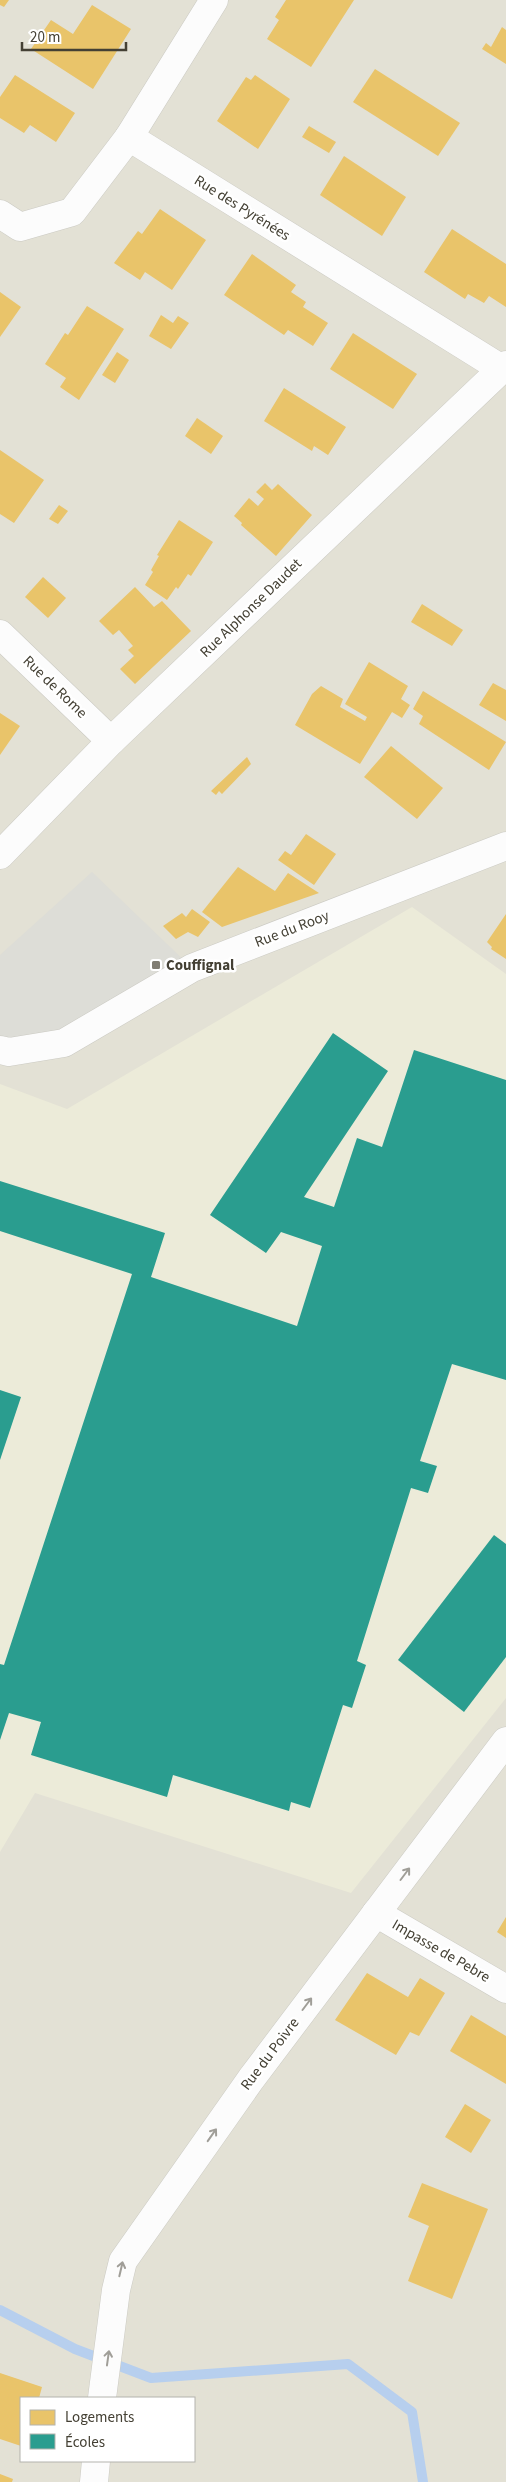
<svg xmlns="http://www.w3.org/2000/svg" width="506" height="2482" font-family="'Source Sans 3',sans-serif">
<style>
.residential{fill:#e3e1d5;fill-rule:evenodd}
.education{fill:#ecebd9}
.parking{fill:#ddddd7}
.homes{fill:#e9c46a}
.schools{fill:#2a9d8f}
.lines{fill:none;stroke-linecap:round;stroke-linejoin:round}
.stream{stroke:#b7cfee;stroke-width:10}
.minor-casing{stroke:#cbcac3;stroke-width:29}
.minor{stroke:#fcfcfc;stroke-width:28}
.oneway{stroke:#a09e98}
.poi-dot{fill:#807d73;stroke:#fff;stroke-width:2}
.labels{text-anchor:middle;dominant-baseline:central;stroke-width:5;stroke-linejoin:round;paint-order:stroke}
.street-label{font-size:15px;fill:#444034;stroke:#fff}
.poi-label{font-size:15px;font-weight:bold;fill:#444034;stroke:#fff;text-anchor:start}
</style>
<rect width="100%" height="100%" fill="#eeeee8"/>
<path class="residential" d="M0,0H506V2482H0ZM21,2398H194V2461H21Z"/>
<polygon class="education" points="412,907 506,974 506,1698 351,1893 35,1793 0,1852 0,1084 67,1109"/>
<polygon class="parking" points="92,872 192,968 64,1043 0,1050 0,955"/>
<g class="homes">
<polygon points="0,0 9,0 4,7 0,5"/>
<polygon points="286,0 354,0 311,67 267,39 279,20 275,17"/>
<polygon points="92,5 131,29 93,89 31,49 51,20 73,34"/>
<polygon points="502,27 506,30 506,64 482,49 486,43 491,47"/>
<polygon points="375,69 460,123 438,156 353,102"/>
<polygon points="15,75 75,113 56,142 30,125 24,133 0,118 0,97"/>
<polygon points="255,75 290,99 258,149 217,121 246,77 251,80"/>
<polygon points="309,126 336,142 329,153 302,137"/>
<polygon points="344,156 406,197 382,236 320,195"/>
<polygon points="160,209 206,240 172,290 145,272 140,280 114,263 138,231 142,234"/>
<polygon points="452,229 506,264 506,307 489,296 484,303 468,294 465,299 424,272"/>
<polygon points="252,254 296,285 291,292 306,302 303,307 328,323 313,346 288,330 284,335 224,295"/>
<polygon points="0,292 21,307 0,337"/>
<polygon points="87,306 124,329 79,400 60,387 66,378 45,364 65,333 68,335"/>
<polygon points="161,315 173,323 178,316 189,323 171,349 149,336"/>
<polygon points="353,333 417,374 393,409 330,369"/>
<polygon points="117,352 129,360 115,383 102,375"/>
<polygon points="284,388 346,427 328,455 314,446 312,451 264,421"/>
<polygon points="197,418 223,436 211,454 185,436"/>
<polygon points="0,450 44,480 14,523 0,514"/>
<polygon points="265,483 272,490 278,484 312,515 276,556 241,525 242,523 234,516 249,498 258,506 264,499 256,492"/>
<polygon points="59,505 68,511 58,524 49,519"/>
<polygon points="179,520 213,542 191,576 188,574 178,589 176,587 167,600 145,585 153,572 151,570 159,556 157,555"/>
<polygon points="43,577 66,598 48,618 25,597"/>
<polygon points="135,587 154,607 162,601 191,631 135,684 120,669 134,656 128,650 133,646 119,630 113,635 99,621"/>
<polygon points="422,604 463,630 452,646 411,622"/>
<polygon points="369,662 408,686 401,699 410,705 402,718 392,712 360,764 295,725 312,694 321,686 343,699 340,707 365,721 367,717 345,704"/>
<polygon points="493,683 506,690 506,721 479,705"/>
<polygon points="423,691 506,742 489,770 419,724 423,716 413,709"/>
<polygon points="0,713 20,726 0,755"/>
<polygon points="391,746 443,788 417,819 364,777"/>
<polygon points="247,757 251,764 222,794 219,791 216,795 211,791"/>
<polygon points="306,834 336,854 314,885 278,860 285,851 291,855"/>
<polygon points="238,867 275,891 288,873 319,893 222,927 202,912"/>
<polygon points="192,909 210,922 198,937 188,932 176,939 163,926 182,913 186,917"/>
<polygon points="506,914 506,959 491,949 492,947 487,942"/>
<polygon points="506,1917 506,1938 497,1932"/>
<polygon points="367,1973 408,1997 420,1978 445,1993 419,2036 410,2032 396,2055 335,2020"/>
<polygon points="471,2015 506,2036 506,2084 450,2051"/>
<polygon points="465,2104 491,2120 471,2153 445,2137"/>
<polygon points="422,2183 488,2209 452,2299 408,2281 429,2226 408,2217"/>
<polygon points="0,2373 42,2387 39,2398 21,2398 21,2446 0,2439"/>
<polygon points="0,2474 13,2479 12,2482 0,2482"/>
</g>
<g class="schools">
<polygon points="333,1033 388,1071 304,1197 334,1207 357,1138 382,1147 414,1050 506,1080 506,1380 452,1364 420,1461 437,1466 428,1493 411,1488 357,1661 366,1665 352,1708 343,1705 310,1808 291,1802 289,1811 173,1775 167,1797 31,1755 41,1722 9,1713 0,1740 0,1664 4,1665 132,1274 0,1231 0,1181 165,1233 151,1277 297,1326 322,1246 281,1232 266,1253 210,1215"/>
<polygon points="0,1390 21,1397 0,1460"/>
<polygon points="494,1535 506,1544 506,1657 464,1712 398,1660"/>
</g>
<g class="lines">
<polyline class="stream" points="0,2310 75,2349 151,2378 348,2364 412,2412 423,2482"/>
<defs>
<g id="minor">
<polyline points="129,137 214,0"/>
<polyline points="0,214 20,227 72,212 129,137 502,369"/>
<polyline points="0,634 111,741"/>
<polyline points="0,855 111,741 506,365"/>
<polyline points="0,1050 9,1052 64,1043 192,968 506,846"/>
<polyline points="376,1913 506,1989"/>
<polyline points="102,2398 116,2290 123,2261 251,2079 506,1741"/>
<polyline points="94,2482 96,2461"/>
</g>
</defs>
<use href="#minor" class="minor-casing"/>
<use href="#minor" class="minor"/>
</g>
<defs><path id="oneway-shaft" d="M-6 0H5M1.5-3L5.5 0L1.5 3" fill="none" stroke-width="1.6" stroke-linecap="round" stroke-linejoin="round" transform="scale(1.25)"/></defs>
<g class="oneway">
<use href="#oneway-shaft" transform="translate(405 1874) rotate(-53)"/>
<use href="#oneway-shaft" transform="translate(307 2004) rotate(-53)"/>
<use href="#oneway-shaft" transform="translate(212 2135) rotate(-55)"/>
<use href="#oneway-shaft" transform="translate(121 2269) rotate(-77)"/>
<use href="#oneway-shaft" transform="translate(108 2358) rotate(-82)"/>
</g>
<rect class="poi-dot" x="151" y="960" width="10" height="10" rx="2.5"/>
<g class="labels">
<g class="street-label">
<text transform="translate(242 208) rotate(32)">Rue des Pyrénées</text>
<text transform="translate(251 608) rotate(-44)">Rue Alphonse Daudet</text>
<text transform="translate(55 687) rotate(44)">Rue de Rome</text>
<text transform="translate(292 929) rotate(-21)">Rue du Rooy</text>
<text transform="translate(441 1951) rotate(30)">Impasse de Pebre</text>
<text transform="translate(270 2054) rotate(-53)">Rue du Poivre</text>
</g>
<g class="poi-label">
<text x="166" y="965">Couffignal</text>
</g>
</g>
<rect x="20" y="2397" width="175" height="65" fill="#ffffff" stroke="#b4b3ae"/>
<rect x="30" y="2410" width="25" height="15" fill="#e9c46a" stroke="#b4b3ae"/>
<text x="65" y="2422" font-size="15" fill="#444034">Logements</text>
<rect x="30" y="2434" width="25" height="15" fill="#2a9d8f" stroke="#b4b3ae"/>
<text x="65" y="2447" font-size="15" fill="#444034">Écoles</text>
<path d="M22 42v8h104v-8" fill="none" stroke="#444034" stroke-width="2.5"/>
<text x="30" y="42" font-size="15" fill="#444034" stroke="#ffffff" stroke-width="4" paint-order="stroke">20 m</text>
</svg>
